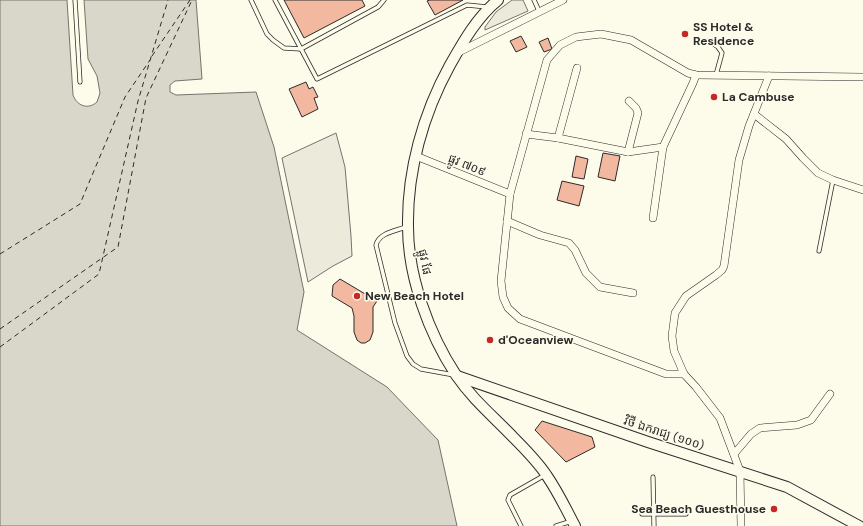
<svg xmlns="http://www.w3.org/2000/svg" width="863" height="526" font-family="'DM Sans','Noto Sans Khmer',sans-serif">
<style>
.green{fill:#ecebdb;stroke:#74746e}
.water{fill:#d8d7c9;stroke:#74746e}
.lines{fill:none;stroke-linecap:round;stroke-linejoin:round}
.ferry{stroke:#2b2b2b;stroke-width:1;stroke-dasharray:5 4;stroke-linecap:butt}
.building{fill:#f2b8a0;stroke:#2b2b2b}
.lane-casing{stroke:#2b2b2b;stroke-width:5}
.street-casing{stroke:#2b2b2b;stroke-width:8}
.secondary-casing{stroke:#2b2b2b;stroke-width:12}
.lane{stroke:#fdfbea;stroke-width:3.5}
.street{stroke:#fdfbea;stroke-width:7}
.secondary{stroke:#fdfbea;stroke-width:10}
.poi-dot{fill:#c62828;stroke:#fdfbea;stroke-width:1.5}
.labels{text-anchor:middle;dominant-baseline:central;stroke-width:3;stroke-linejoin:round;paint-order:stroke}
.poi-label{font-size:12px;font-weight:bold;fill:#2b2b2b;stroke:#fdfbea;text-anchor:start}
.street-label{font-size:12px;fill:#2b2b2b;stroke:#fdfbea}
</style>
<rect width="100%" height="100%" fill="#fdfbea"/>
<g class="green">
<polygon points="512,0 523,0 528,11 485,30 485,27 496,12"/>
<polygon points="336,133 345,167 351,236 352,256 333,266 308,282 282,158"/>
</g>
<path class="water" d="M0,0H67L73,95C77,106 88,110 97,102L100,93L97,76L88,59L84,0H196L202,79L175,81L170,85V92L176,95L256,92L274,147L304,292L297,330L387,387L438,440L457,526H0Z"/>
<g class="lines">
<g class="ferry">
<polyline points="152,56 190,0"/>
<polyline points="0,254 80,204 125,97 150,60"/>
<polyline points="0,329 118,247 146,98 192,0"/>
<polyline points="0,347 99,274 138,101 168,0"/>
</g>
</g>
<g class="building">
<polygon points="284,0 362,0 365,6 304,38"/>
<polygon points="430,0 463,0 435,15 427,1"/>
<polygon points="521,36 527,47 516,52 510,41"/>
<polygon points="548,38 552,49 544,52 539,42"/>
<polygon points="306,82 309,89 313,87 318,97 314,98 318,109 302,117 289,89"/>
<polygon points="603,153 620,156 615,181 598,177"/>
<polygon points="576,156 588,159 584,179 572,177"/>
<polygon points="562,181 584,186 579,206 557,200"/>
<polygon points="340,279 377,301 373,307 373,332 370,340 365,343 361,343 357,340 354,332 354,316 352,308 332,296 333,285"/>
<polygon points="542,421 592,437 595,447 566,462 535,430"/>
</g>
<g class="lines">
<defs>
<g id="lane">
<polyline points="75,0 80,82"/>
<polyline points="251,0 267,34 273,40 284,48 301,49 378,7 384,0"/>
<polyline points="275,0 317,79 467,5 487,7"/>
<polyline points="534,0 539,11"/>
<polyline points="709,41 718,47 722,53 716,75"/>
<path d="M406,227C395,231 379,233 376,245L395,323L407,356L413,364L421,369L454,375"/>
<polyline points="819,251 833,180"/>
<polyline points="653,477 654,526"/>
<polyline points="642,514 686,514"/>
<polyline points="521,526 508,500 510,495 545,475"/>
<polyline points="556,526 572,521"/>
</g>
<g id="street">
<polyline points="457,53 563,0"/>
<polyline points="754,114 786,139 803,158 818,173 833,180 863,190"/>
<polyline points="526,134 558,138 628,152 663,147 693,83 696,75"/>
<polyline points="558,138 577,68"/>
<polyline points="628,152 638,113 636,108 629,101"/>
<polyline points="416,156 510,194"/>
<polyline points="653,218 663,147"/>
<polyline points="507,221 540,235 569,243 575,250 586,273 600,287 633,293"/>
<polyline points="684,374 666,374 520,319 508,308 503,297 501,281 510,194 547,60 560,45 576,37 601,34 631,40 688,73 696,75 863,77"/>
<polyline points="734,454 751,434 760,428 797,425 811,420 830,394"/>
<polyline points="741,526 740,471 720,418 696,387 684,374 674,351 672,336 675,313 686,296 716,275 722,270 724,266 739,160 749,126 769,76"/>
</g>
<g id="secondary">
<path d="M498,0C477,17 463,42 450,65C423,114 407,171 408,227C408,277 429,334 456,375C473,400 493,416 513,437C525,449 538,462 547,476C558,492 566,509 575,526"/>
<polyline points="457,376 648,442 787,487 859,526"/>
</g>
</defs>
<use href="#lane" class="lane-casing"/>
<use href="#street" class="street-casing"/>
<use href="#secondary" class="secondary-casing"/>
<use href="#lane" class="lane"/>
<use href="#street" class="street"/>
<use href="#secondary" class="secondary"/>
</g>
<g class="poi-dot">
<circle cx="685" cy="34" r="4"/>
<circle cx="714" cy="97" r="4"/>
<circle cx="357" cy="296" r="4"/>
<circle cx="490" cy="340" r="4"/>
<circle cx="774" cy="509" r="4"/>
</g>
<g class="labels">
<g class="poi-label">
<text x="693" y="27">SS Hotel &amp;<tspan x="693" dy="14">Residence</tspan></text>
<text x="722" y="97">La Cambuse</text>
<text x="365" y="296">New Beach Hotel</text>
<text x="498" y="340">d'Oceanview</text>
<text x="766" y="509" text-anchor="end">Sea Beach Guesthouse</text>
</g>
<g class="street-label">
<text transform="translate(467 165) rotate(22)">ផ្លូវ ៧០៩</text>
<text transform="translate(425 262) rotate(79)">ផ្លូវ ផែ</text>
<text transform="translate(664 433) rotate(18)">វិថី ឯករាជ្យ (១០០)</text>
</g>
</g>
</svg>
